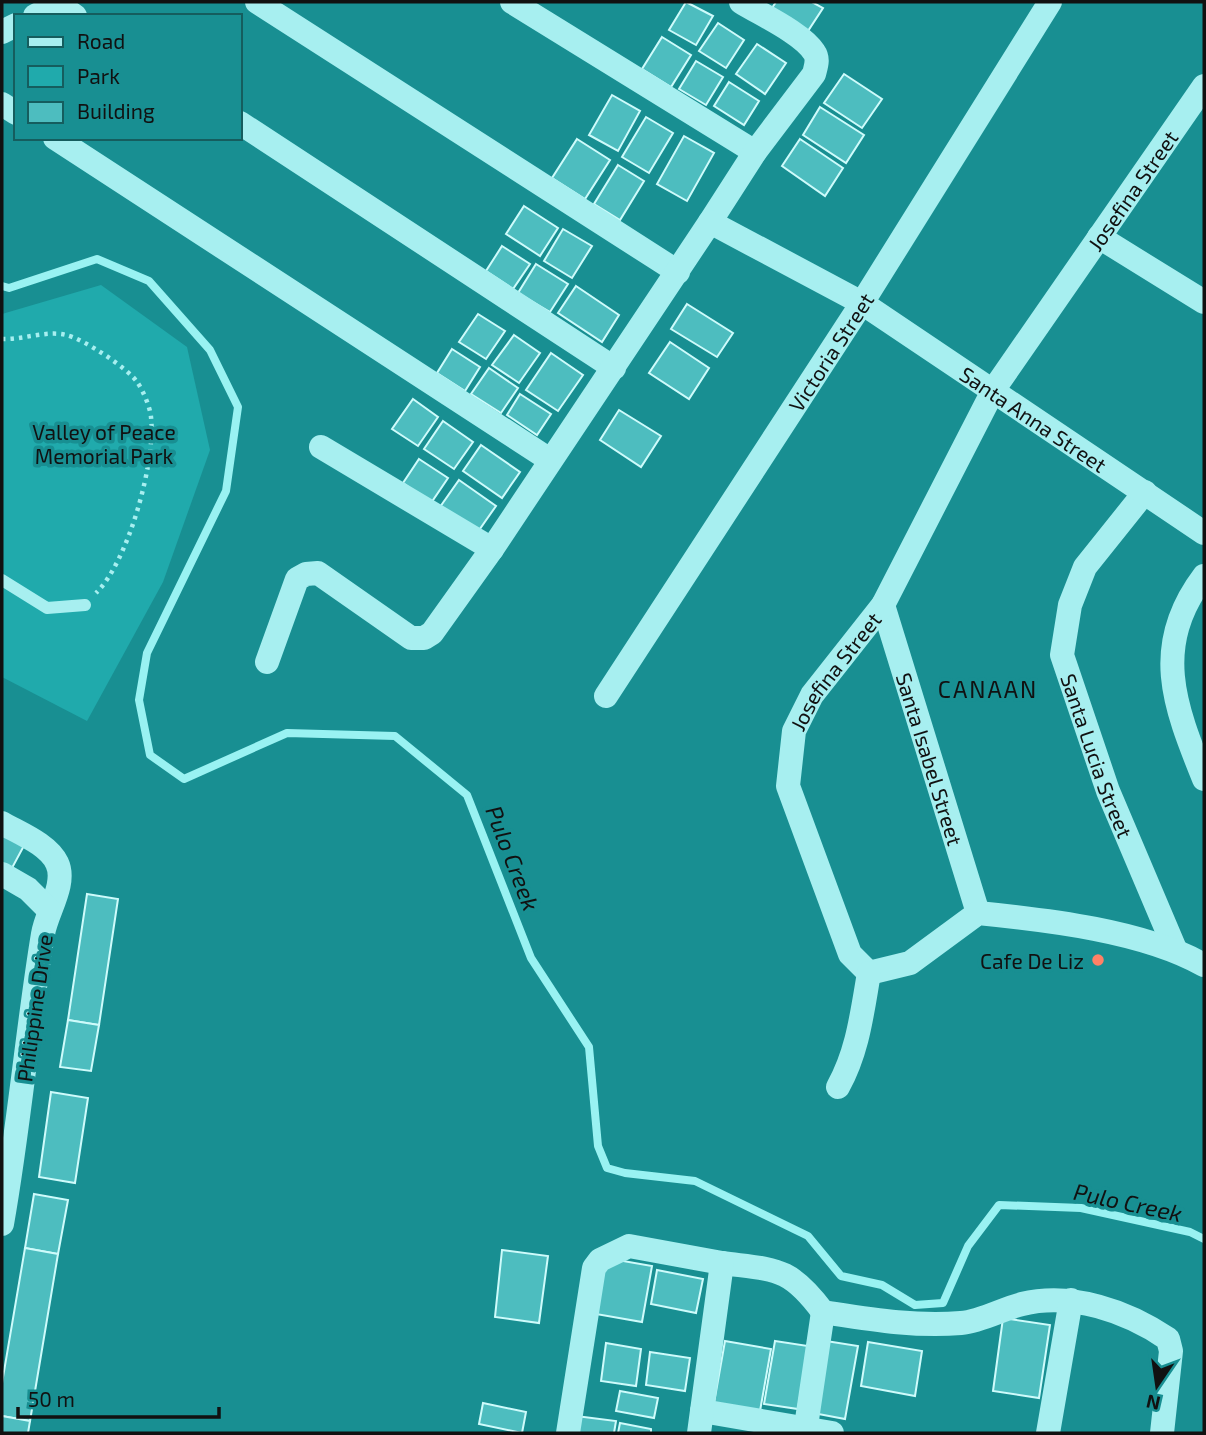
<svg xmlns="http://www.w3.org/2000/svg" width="1206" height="1435" font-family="'Exo 2',sans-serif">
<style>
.green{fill:#20aaac}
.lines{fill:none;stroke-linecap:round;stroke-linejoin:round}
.stream{stroke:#99f2f2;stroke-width:8}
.building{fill:#4dbdbf;stroke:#cefbfb;stroke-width:2}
.path{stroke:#a7eff0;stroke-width:4.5;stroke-dasharray:3.5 5;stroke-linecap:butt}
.lane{stroke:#a7eff0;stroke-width:12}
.street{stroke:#a7eff0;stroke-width:24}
.poi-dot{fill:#ff8166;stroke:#188f92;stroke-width:2.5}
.labels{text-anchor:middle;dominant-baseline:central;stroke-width:7;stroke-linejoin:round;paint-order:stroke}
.street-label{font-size:21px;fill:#111;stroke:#188f92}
.park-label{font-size:21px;fill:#111;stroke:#188f92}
.poi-label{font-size:21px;fill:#111;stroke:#188f92;text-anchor:end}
.neighbourhood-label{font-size:23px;letter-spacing:2px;fill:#111;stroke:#188f92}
.water-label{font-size:23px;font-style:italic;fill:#111;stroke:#188f92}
</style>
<rect width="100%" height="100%" fill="#188f92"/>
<polygon class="green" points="101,285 187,347 210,450 163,582 87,721 2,677 2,314"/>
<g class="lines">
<polyline class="stream" points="2,286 9,288 97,259 149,281 210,350 238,407 226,491 147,653 139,700 150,755 184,779 287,733 395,736 467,795 531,958 589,1047 598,1146 607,1168 625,1173 695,1181 808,1236 841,1276 882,1285 915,1305 943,1303 968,1246 999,1205 1081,1208 1190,1232 1204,1239"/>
</g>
<g class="building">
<polygon points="686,2 713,16 696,45 669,30"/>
<polygon points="776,2 812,2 823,8 806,34 770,11"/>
<polygon points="718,23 744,40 726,68 699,51"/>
<polygon points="662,37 691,55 671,87 642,69"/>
<polygon points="757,44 786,63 765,94 736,74"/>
<polygon points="696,61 723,77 706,105 679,89"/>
<polygon points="844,74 882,99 862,128 824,103"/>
<polygon points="729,82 759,101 744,125 714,106"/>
<polygon points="612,95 640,111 618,151 589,135"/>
<polygon points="820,107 864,135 846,163 803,135"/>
<polygon points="646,117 673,133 649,173 622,157"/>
<polygon points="684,136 714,153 687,201 657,184"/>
<polygon points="577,139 610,160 585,199 552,178"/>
<polygon points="800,139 843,168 825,196 782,166"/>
<polygon points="618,165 644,181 620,220 594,204"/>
<polygon points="524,206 558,228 540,256 506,234"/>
<polygon points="563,229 592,246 572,278 544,261"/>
<polygon points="502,246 530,264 513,289 486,271"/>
<polygon points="536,264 568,284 550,312 518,293"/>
<polygon points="576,286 619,315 602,342 558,313"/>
<polygon points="687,304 733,333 717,357 671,329"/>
<polygon points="478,314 505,331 486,359 459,342"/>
<polygon points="514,335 540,353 519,383 492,365"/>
<polygon points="670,342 709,368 689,399 649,373"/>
<polygon points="452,349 480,367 465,391 437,373"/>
<polygon points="551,353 583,375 558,411 526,390"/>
<polygon points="489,368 518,388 501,413 471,394"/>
<polygon points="520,394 551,414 537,435 507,415"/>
<polygon points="413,399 438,417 418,446 392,429"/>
<polygon points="619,410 661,436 641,467 600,440"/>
<polygon points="443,421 473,442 454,469 424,449"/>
<polygon points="481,445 520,472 502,498 463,471"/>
<polygon points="419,459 448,478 431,503 403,483"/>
<polygon points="459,480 496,506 477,533 440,507"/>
<polygon points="2,836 27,840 12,868 2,863"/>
<polygon points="87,894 118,899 99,1025 68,1020"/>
<polygon points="68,1020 99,1025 91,1071 60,1067"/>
<polygon points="51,1092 88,1098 75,1183 39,1177"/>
<polygon points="34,1194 68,1200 58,1254 25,1248"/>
<polygon points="25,1248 58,1254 30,1421 2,1416 2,1383"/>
<polygon points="502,1250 548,1256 539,1323 495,1317"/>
<polygon points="606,1258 652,1266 642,1322 596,1314"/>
<polygon points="657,1270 703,1279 696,1313 651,1304"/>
<polygon points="1003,1318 1050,1325 1039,1398 993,1391"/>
<polygon points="725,1341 771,1349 760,1411 714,1403"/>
<polygon points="775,1341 808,1346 798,1409 764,1404"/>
<polygon points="826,1341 858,1346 845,1419 813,1413"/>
<polygon points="868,1342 922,1351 915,1396 861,1386"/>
<polygon points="606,1343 641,1349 636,1386 601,1381"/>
<polygon points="650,1352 690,1358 685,1391 646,1385"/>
<polygon points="620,1391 658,1398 654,1418 616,1411"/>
<polygon points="483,1403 526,1412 522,1433 479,1424"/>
<polygon points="2,1416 30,1421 28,1433 2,1433"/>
<polygon points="576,1416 616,1421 614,1433 574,1433"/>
<polygon points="620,1423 651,1429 651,1433 618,1433"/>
</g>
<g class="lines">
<path class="path" d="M2,339C22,340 47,330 66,335C82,338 129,369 137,382C143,390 150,407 151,417C156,462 128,562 96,593"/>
<polyline class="lane" points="2,580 47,608 85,605"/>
<g class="street">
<polyline points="257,2 678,272"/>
<polyline points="512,2 755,152"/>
<polyline points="35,16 58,4 75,16"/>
<polyline points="2,32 16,25"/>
<polyline points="2,104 16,113"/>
<polyline points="240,123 614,368"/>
<polyline points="55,138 550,460"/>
<path d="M710,222L755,152L814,74C816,66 819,59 814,52C802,33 760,14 741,2"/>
<polyline points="1099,237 1204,302"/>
<polyline points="321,447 492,549"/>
<path id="s1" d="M1145,492L1085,567L1070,605L1062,655L1108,791L1175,949"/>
<path d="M1204,576C1151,646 1174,705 1204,779"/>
<path id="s2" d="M883,605L978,913"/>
<path id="s3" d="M267,662L297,579L306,574L318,573L411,638H424L432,633L492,549L710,222L862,303L1204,533"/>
<path id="s4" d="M606,696L862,303L1050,2"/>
<path d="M2,823C19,833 48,844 57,863C67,884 46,913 43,934C27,1031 19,1128 2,1224"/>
<polyline points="2,874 28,889 49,910"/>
<path id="s5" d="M869,973L850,954L788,786L794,731L812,695L883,605L994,389L1204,86"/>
<path d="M869,973L910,963L978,913C1048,920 1144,931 1204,965"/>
<path d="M838,1087C858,1051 862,1013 869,973"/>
<path d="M722,1263C775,1270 789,1266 823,1312C869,1319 914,1327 961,1323C982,1321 1002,1309 1022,1304C1072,1292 1127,1311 1168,1339L1171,1351L1162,1433"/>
<polyline points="702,1411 832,1433"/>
<polyline points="568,1433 594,1268 600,1260 629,1246 722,1263 699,1433"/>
<polyline points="805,1433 823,1312"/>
<polyline points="1048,1433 1071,1300"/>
</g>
</g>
<circle class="poi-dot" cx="1098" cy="960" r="7"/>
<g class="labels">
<g class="street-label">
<text stroke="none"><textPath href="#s5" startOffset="901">Josefina Street</textPath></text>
<text stroke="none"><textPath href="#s4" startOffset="411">Victoria Street</textPath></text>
<text stroke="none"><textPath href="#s3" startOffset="1122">Santa Anna Street</textPath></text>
<text stroke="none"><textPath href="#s5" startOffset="334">Josefina Street</textPath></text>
<text stroke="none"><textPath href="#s1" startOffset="294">Santa Lucia Street</textPath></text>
<text stroke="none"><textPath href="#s2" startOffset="161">Santa Isabel Street</textPath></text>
<text transform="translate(34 1008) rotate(-82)">Philippine Drive</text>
</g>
<g class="park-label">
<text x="104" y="431">Valley of Peace<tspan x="104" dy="24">Memorial Park</tspan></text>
</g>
<g class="poi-label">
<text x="1084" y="960">Cafe De Liz</text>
</g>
<g class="neighbourhood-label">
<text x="988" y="689">CANAAN</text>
</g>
<g class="water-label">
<text transform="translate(513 858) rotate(69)">Pulo Creek</text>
<text transform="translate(1128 1202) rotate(12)">Pulo Creek</text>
</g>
</g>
<rect width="1206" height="1435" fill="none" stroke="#111111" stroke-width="7"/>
<rect x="14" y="14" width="228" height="126" fill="#188f92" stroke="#155d5e" stroke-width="2"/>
<rect x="28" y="37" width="35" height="10" fill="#a7eff0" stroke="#155d5e" stroke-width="2"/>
<text x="77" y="49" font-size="21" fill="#111111">Road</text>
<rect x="28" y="66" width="35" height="21" fill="#20aaac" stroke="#155d5e" stroke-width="2"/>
<text x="77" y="84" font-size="21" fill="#111111">Park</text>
<rect x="28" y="102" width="35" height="21" fill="#4dbdbf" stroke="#155d5e" stroke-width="2"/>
<text x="77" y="119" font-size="21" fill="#111111">Building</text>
<g transform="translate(1157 1386) rotate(193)" stroke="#188f92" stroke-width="5" paint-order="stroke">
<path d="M0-5L12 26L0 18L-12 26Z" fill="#111111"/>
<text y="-10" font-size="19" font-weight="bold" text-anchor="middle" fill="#111111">N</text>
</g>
<path d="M18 1407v10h201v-10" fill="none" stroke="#111111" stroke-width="3.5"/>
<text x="28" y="1407" font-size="21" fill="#111111" stroke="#188f92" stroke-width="5" paint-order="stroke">50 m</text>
</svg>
